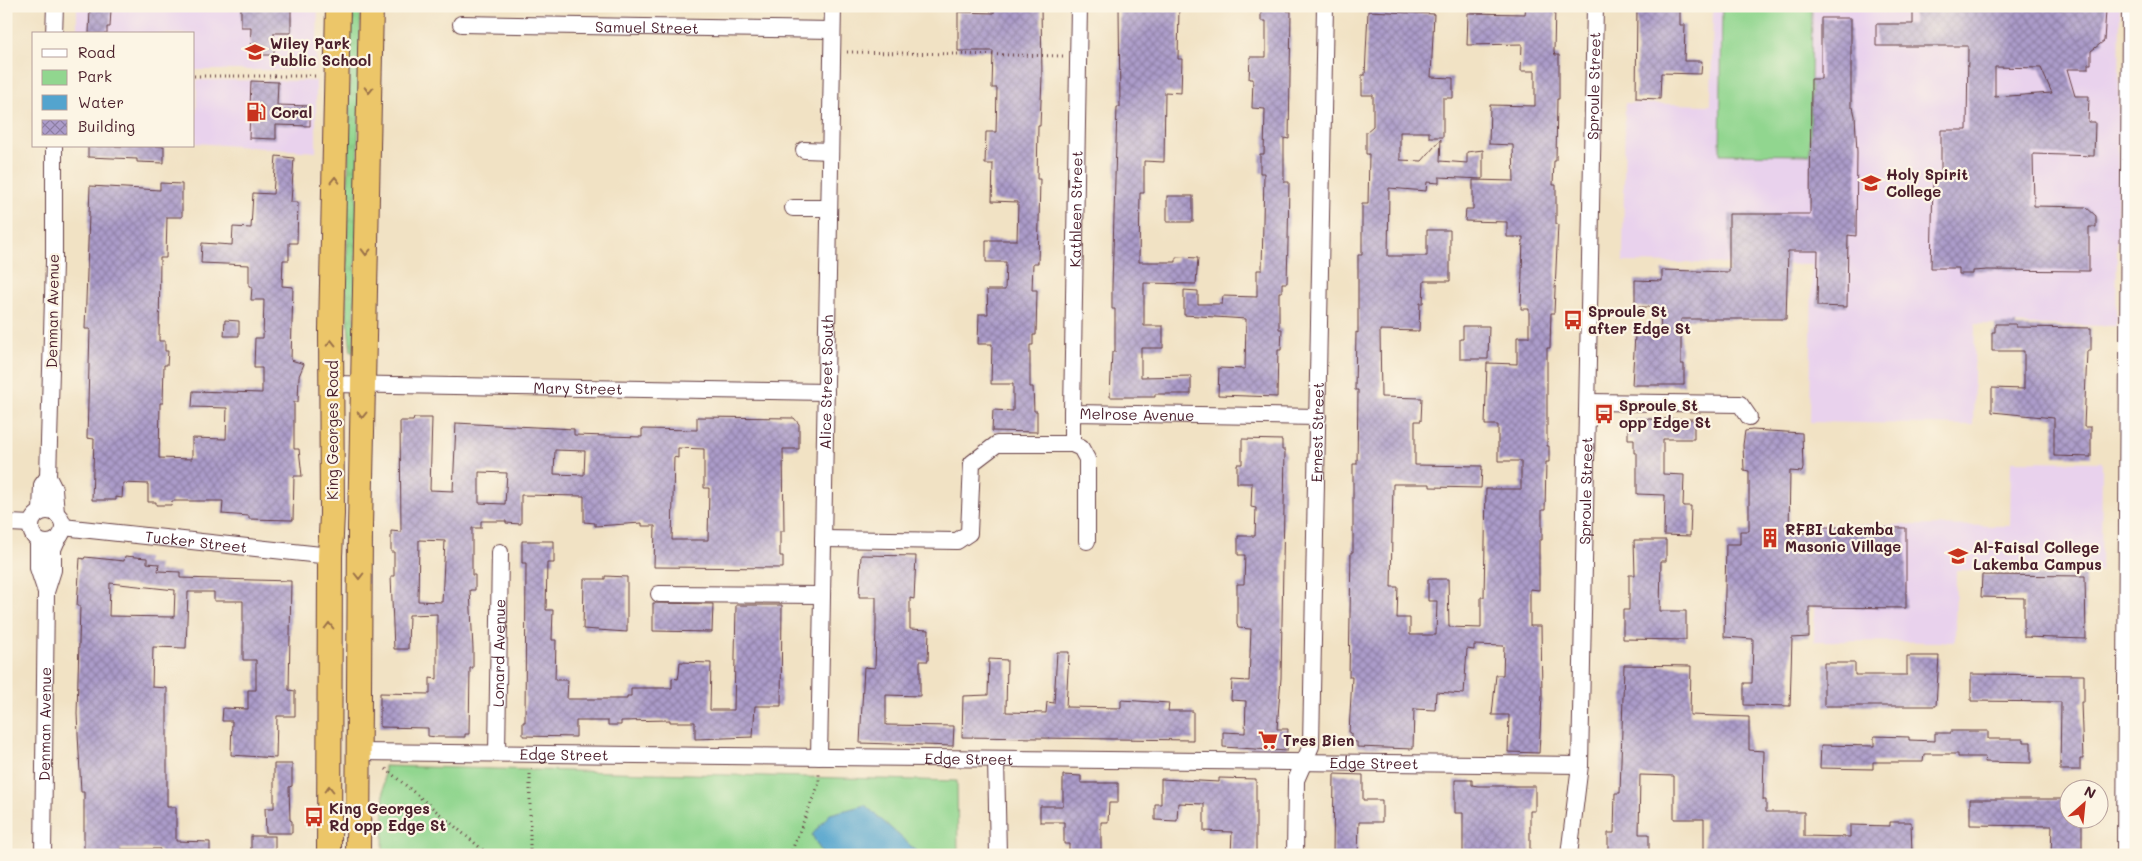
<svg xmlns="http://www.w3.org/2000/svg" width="2142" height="861" font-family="Mali,sans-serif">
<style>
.built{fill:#e9d2ed}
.grass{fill:url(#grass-tufts);stroke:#6e7a5d}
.green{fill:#91d68f;stroke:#6e7a5d}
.water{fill:#53a4ce;stroke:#4e627c}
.building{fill:url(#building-cross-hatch);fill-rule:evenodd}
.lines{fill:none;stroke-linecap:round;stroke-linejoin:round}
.minor-casing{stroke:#633c42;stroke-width:18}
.highway-casing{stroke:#633c42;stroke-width:26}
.path{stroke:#633c42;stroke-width:3;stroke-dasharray:1 4;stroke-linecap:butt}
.minor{stroke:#fff;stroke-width:16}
.highway{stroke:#ecc669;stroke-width:24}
.oneway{stroke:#9b724a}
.labels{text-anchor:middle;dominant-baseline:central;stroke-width:4.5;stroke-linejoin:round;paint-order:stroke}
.street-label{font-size:15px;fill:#4a1f2b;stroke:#fcf5e5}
.poi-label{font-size:15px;font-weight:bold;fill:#4a1f2b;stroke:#fcf5e5;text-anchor:start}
</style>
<defs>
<pattern id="grass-tufts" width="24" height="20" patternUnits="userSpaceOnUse" patternTransform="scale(1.25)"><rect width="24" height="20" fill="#91d68f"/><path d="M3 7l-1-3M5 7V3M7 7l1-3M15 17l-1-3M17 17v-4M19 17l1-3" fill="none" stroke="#7fb77c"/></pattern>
<pattern id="building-cross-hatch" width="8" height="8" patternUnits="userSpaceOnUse" patternTransform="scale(1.25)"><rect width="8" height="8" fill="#ac9cca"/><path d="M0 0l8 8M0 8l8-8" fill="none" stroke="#8e7fa4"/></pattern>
</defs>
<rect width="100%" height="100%" fill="#fcf5e5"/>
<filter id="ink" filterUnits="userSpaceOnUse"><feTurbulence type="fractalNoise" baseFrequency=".02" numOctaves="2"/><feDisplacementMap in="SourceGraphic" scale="10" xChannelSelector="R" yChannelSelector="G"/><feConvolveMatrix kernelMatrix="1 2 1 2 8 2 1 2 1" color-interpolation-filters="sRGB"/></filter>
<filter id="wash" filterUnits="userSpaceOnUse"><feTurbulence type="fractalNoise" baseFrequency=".0096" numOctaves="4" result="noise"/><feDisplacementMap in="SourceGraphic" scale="20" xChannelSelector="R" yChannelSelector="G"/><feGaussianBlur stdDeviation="1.12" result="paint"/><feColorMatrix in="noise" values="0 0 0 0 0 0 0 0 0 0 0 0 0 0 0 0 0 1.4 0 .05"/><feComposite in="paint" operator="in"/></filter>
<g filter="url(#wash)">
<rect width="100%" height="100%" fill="#f1e2c4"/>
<g class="built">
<polygon points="77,6 318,6 316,70 194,70 194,34 77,34"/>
<polygon points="1713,6 2120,6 2116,326 1975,324 1973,425 1810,422 1812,265 1623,262 1625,103 1711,105"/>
<polygon points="197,80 316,81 316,152 196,143"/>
<polygon points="2011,461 2102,462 2101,571 1956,570 1955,642 1814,641 1814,543 1806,543 1806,524 2010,526"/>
</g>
<polygon class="grass" points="351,6 361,6 354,353 351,352 346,306"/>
<g class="green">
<polygon points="1722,6 1812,6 1810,155 1720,154"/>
<polygon points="384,766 957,781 958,855 383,855"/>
</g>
<polygon class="water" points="865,805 921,855 823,855 812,835 830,814"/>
<g id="blocks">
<g class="building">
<polygon points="241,6 291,6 291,33 274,33 274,55 250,55 251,27 241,27"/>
<polygon points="994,6 1041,6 1042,77 1040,126 1038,126 1037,179 1040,179 1038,263 1033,263 1032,290 1037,290 1036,335 1033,335 1033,345 1030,345 1030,387 1033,387 1034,411 1037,411 1037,432 992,431 993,410 1013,411 1013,384 991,384 992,344 978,344 979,314 988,314 987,290 1005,290 1006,262 986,262 986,240 1017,240 1018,202 992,201 993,164 985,164 986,132 996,132 997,88 992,88 993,51 958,51 958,12 994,13"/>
<polygon points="1119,6 1179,6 1178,59 1182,59 1181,93 1165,92 1164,162 1144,161 1144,193 1140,193 1139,262 1176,262 1176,257 1198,258 1196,284 1144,283 1144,326 1163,326 1163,348 1141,348 1141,377 1191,376 1191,394 1155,394 1155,397 1110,397 1112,352 1115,352 1115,309 1112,309 1112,287 1117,107 1120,107"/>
<polygon points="1261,6 1287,6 1287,11 1291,11 1289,139 1284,138 1284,182 1289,182 1288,241 1287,283 1282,283 1282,292 1279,292 1279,329 1282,329 1281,350 1278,350 1277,397 1218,395 1219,368 1245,369 1246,319 1184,315 1184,290 1198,291 1198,304 1222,304 1223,296 1257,297 1257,270 1262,270 1264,173 1260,173 1260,154 1264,154 1265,109 1252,108 1253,79 1249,79 1250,57 1266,57 1266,21 1261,21"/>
<polygon points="1526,6 1555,6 1554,52 1555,55 1559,55 1559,99 1557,99 1556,161 1554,161 1553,185 1556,185 1556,224 1558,224 1554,313 1551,313 1550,348 1547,348 1547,446 1549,446 1549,462 1546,462 1545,510 1542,510 1542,540 1539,540 1539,590 1530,589 1530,626 1541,626 1542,695 1539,753 1508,752 1509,715 1492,715 1496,675 1503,675 1504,646 1474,645 1474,650 1467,649 1464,694 1436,692 1435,710 1414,709 1413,749 1357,747 1357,742 1351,741 1351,733 1349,733 1352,677 1349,677 1351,552 1353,552 1353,464 1357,464 1358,390 1355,390 1356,332 1358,333 1358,255 1362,255 1362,204 1368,204 1369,154 1366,154 1366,132 1373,126 1373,95 1362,95 1362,75 1365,75 1368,11 1434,14 1431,77 1453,78 1453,98 1443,98 1443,137 1429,137 1429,132 1400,132 1400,160 1422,161 1441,139 1440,161 1467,163 1467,152 1483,150 1483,179 1439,177 1439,183 1427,182 1426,191 1389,188 1388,256 1427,256 1427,230 1450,230 1450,281 1424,281 1423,303 1420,303 1419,331 1380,330 1381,397 1422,398 1421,421 1415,421 1415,465 1482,466 1481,488 1430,487 1430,484 1393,484 1391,587 1398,587 1397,618 1410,618 1410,635 1436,635 1437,601 1428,601 1428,579 1448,579 1449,627 1481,628 1481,597 1484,597 1486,489 1521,489 1521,461 1498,461 1498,425 1485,425 1487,363 1517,364 1517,337 1529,337 1529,309 1521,309 1523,237 1507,237 1507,222 1465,221 1466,209 1473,209 1473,180 1514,181 1513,145 1489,144 1490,105 1535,106 1535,71 1521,71 1522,44 1467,45 1468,13 1525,14"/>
<polygon points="1637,6 1680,6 1680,25 1685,25 1684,61 1702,61 1701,74 1661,73 1660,99 1636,98"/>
<path d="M1913,6H2102L2106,10L2104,41L2091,51V64H2088V69H2067L2075,96H2089L2088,122H2095L2094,156L2033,154L2034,206L2086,207L2096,216V227H2089V271L1988,270L1973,271V274H1959V268H1931L1933,180H1941V130H1967L1968,46H1876V24H1913ZM1995,67L2041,68L2052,93L1995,97Z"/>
<polygon points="90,8 111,9 110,27 107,27 107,34 89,34"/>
<polygon points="1821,18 1851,18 1851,107 1853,107 1855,116 1857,152 1856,236 1848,235 1847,307 1817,306 1818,251 1788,251 1786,319 1681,319 1681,364 1684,364 1684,385 1632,385 1635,335 1660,335 1661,307 1635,307 1635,280 1662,281 1662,270 1729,272 1729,214 1810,214 1811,79 1821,79"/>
<polygon points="251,81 278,82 277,105 310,106 310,126 276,125 276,139 249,138"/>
<polygon points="88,146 164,146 164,163 137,162 137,159 88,157"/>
<polygon points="276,156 294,158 291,202 298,202 297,243 289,243 289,260 283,260 282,286 293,287 291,360 304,364 299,376 298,402 294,402 294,449 299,449 302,476 294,476 293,520 249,519 249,516 222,514 223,501 172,501 171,505 156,505 156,502 148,502 148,484 123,483 122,498 116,497 116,500 92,500 94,439 87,438 90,329 85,329 90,186 160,190 160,183 182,184 182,217 167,217 166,258 160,258 159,341 165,341 165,351 168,351 167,365 164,365 163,403 160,403 159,458 192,459 192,438 226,439 227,408 192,407 193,391 262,393 262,368 254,368 255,338 263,338 264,300 251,300 252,287 249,286 249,265 201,263 202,243 232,245 233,227 251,228 253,193 273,194"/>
<rect x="1167" y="196" width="26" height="26"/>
<polygon points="225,320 239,321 239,336 224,336"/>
<polygon points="1995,324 2016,324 2016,327 2091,328 2091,351 2087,351 2084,427 2091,427 2091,457 2054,456 2054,418 1992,412 1992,388 2024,389 2024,351 1992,351 1992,332 1995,332"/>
<polygon points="1463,326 1489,326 1488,359 1460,359 1460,339 1463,339"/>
<path d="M697,417L794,418L799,424V449H783L784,531H780V556H783V568L654,567L655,526H642V523L595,526V523L584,522V496L521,495V524L506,523V521H481V528H472V575H475V590H470L473,649V668H470L469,734H465V737H436L428,736V728L380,727V693L430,694V678L437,679V614L409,615L408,649H394L391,576H394V552H391V531L401,532L400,421H413L414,418H432L430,490L453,491L456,423L574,429V435L642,437V429L697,430ZM678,448L704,449V488H709L708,540H672L674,457L678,458ZM555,450L585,451L584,475L554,474ZM479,472L507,473L505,504L479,503ZM419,540L445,541L442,602L418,601Z"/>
<polygon points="1634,419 1694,419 1694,439 1663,439 1663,474 1684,475 1683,506 1691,506 1690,536 1664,535 1665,495 1637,494 1637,453 1634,453 1634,439 1628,439 1628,424 1634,424"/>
<polygon points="1752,430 1802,433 1803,468 1802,472 1790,471 1789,533 1820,533 1820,527 1906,528 1906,608 1809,607 1809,637 1792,638 1790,706 1744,705 1744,683 1752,683 1753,639 1724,637 1726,544 1740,544 1740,531 1749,531 1749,471 1744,470 1743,445 1745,431"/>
<polygon points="1242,439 1282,440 1282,450 1285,450 1281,678 1277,729 1288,729 1287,751 1223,747 1223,732 1245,733 1246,701 1231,700 1232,680 1249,681 1251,629 1238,628 1237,623 1237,584 1244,584 1245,555 1238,555 1238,536 1255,536 1256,508 1251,507 1252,483 1237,483 1237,464 1242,464"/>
<polygon points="1634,540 1666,540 1666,561 1661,561 1660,611 1686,611 1686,640 1623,639 1623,610 1629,610 1629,575 1635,575"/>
<polygon points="522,541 554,541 554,563 547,563 546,610 553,610 552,640 556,640 555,680 568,680 567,699 627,699 627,696 631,696 631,688 672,688 672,678 678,679 679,674 680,662 711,663 710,710 734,710 736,605 782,605 781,706 755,706 753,737 695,739 695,722 670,722 670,720 621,721 621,725 608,725 608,721 576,721 576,737 523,736 523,722 525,722 526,563 522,563"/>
<polygon points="861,555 916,556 914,599 910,598 910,629 929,630 928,661 920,661 920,696 886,695 886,725 954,726 953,746 860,743 864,667 875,668 876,628 876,597 859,597"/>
<path d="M125,556L147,558V563L159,564L158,571L180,572V578L291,581L289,690L295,691V716H277L276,758L231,755L232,721H222L223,708L248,709V690H256V660H243V601H214V592H188L186,648L153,647L152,687L167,688V807H176V841L210,842V855H159L160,849H121V855H84V792H81L77,714L80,606H77L80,558L84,559L85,557L124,561ZM110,583L175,590L174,617L109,616Z"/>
<polygon points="1982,575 2085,576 2086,639 2024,637 2024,598 1981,597"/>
<polygon points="605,576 627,577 627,632 583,629 584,579 605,579"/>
<polygon points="653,603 713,604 712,632 653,631"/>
<polygon points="1057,652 1069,652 1066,707 1121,708 1121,700 1169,703 1168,711 1193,711 1193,740 962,737 963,696 988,695 989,659 1007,660 1006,712 1046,713 1047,702 1054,703"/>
<polygon points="1907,656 1939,656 1936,706 1824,706 1824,663 1855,663 1855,675 1907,675"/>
<polygon points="1624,665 1691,666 1690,715 1749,717 1749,750 1764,751 1763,800 1766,800 1766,812 1804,812 1804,836 1850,837 1850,825 1890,826 1890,822 1911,822 1912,855 1704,855 1704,819 1674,819 1674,776 1640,775 1639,834 1649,834 1649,855 1608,855 1608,833 1614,833 1615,793 1620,793"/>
<polygon points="1971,674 2084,675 2084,702 2081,702 2083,759 2080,759 2080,770 2060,770 2061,702 1971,701"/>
<polygon points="1951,731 1988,731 1988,739 2023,739 2023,742 2031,742 2031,763 1984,762 1985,757 1958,757 1958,754 1924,754 1923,762 1873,762 1873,769 1820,768 1821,745 1874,746 1874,736 1909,737 1909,740 1935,741 1935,733 1951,733"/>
<polygon points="274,764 292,764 292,786 289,787 290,820 292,821 292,833 266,833 265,808 274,808"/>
<polygon points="1334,774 1363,775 1363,800 1382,800 1382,822 1359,822 1358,855 1333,855"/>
<polygon points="1063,775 1081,776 1081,783 1118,783 1118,803 1109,803 1108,822 1101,822 1101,855 1069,854 1069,844 1064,844 1064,822 1040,822 1040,806 1063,806"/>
<polygon points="1219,778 1256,779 1256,855 1231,855 1232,832 1204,831 1204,804 1178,803 1177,821 1155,820 1155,804 1161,804 1161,779 1219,782"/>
<polygon points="1455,780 1472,780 1472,785 1478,786 1535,786 1535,811 1530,811 1530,855 1463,854 1463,813 1455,813"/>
<polygon points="1970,799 2070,799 2070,818 2082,818 2082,855 2051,855 2052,826 1970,825"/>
<rect x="251" y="836" width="24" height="19"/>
</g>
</g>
</g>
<g filter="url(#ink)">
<use href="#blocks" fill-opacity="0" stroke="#633c42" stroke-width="1"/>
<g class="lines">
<defs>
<g id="minor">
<path id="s1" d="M461,24L832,30"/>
<polyline points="54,34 55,6"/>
<polyline points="54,146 54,262 48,477 54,489 56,513"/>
<polyline points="804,150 830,151"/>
<polyline points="793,208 829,208"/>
<path id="s2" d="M332,384L826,392"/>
<polyline points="1588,402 1740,404 1749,417"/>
<path id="s3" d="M1072,413L1079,6"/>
<polyline points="1072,444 1081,448 1087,459 1087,541"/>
<circle cx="47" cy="527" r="16"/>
<polyline points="41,512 42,485 48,477"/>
<polyline points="6,526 9,523 31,524"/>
<path id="s4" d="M63,527L330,556"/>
<path id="s5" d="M823,539L957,541L969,533L972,463L997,444H1072V413L1318,417"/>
<polyline points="38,541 38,568 46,592"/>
<polyline points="659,594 822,595"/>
<path id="s6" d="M358,752L1580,765"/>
<path id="s7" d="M497,753L500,552"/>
<path id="s8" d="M819,757L833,6"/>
<polyline points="996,759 998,855"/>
<path id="s9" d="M43,855L46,592L53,570V549L57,540"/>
<path id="s10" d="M1295,855L1296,780L1311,746L1325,6"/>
<path id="s11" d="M1569,855L1580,765L1595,6"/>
<polyline points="2125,855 2130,6"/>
</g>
<g id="highway">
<polyline points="329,855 330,556 332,514 331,330 338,6"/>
<polyline points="358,855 360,527 371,6"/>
</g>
</defs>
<use href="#minor" class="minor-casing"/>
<use href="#highway" class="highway-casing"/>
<g class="path">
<polyline points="404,6 458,8"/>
<polyline points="847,52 1064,56"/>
<polyline points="194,76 318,76"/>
<polyline points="386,769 489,855"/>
<polyline points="530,855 530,768"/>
<polyline points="790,855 819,783 819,772"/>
</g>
<use href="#minor" class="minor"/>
<use href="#highway" class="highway"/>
</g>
<defs><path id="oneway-chevron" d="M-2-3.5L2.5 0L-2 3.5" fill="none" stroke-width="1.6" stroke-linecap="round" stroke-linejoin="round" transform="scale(1.25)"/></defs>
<g class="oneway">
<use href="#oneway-chevron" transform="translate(369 90) rotate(91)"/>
<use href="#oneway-chevron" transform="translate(335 180) rotate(-89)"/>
<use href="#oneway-chevron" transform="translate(366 252) rotate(91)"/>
<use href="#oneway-chevron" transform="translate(331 343) rotate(-91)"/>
<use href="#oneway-chevron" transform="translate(362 415) rotate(91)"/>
<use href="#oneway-chevron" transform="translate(359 576) rotate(90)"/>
<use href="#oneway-chevron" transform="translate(329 626) rotate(-90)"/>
<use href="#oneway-chevron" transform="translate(329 789) rotate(-90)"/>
</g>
</g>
<defs>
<symbol id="school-bare" viewBox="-9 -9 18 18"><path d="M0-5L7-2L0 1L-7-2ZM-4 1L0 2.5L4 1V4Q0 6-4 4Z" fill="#c8321e" stroke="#fcf5e5" stroke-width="2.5" paint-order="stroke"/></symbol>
<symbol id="fuel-bare" viewBox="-9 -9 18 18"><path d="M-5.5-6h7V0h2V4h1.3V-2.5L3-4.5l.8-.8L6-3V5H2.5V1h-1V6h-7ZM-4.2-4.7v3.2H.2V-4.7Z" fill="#c8321e" stroke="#fcf5e5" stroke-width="2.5" paint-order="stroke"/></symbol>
<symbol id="bus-bare" viewBox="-9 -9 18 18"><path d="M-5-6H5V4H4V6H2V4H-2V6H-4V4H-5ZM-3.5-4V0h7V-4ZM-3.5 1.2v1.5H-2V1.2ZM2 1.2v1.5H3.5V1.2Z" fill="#c8321e" stroke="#fcf5e5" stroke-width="2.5" paint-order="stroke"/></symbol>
<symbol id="building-bare" viewBox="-9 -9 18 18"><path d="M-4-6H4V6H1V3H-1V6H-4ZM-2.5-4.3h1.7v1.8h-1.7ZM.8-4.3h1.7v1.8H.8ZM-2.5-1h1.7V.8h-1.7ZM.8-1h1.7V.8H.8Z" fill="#c8321e" stroke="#fcf5e5" stroke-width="2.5" paint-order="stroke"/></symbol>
<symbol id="supermarket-bare" viewBox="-9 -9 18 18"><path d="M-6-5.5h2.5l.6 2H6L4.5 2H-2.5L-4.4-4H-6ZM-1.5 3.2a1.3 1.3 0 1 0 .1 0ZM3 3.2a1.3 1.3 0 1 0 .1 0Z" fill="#c8321e" stroke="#fcf5e5" stroke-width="2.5" paint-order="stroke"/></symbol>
</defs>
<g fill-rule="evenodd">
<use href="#school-bare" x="241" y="38" width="28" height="28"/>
<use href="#fuel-bare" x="242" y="98" width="28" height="28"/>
<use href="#school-bare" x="1857" y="169" width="28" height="28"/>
<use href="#bus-bare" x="1559" y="306" width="28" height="28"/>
<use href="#bus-bare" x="1590" y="400" width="28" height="28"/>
<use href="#building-bare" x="1756" y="524" width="28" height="28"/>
<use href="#school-bare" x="1944" y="542" width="28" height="28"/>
<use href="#supermarket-bare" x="1254" y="726" width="28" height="28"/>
<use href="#bus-bare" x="300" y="803" width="28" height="28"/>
</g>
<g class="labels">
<g class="street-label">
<text stroke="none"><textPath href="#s1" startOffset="186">Samuel Street</textPath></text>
<text stroke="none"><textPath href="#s11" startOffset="770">Sproule Street</textPath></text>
<text stroke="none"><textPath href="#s3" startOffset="204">Kathleen Street</textPath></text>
<text transform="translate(52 311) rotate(-89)">Denman Avenue</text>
<text stroke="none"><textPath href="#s8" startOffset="375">Alice Street South</textPath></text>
<text stroke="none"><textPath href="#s2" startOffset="246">Mary Street</textPath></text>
<text stroke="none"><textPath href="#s5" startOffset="421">Melrose Avenue</textPath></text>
<text transform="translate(332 430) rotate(-90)">King Georges Road</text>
<text stroke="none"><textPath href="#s10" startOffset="426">Ernest Street</textPath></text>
<text stroke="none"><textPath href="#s11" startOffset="365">Sproule Street</textPath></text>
<text stroke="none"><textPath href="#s4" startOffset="134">Tucker Street</textPath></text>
<text stroke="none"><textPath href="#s7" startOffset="100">Lonard Avenue</textPath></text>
<text stroke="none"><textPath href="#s9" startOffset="131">Denman Avenue</textPath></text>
<text stroke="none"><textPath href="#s6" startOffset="206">Edge Street</textPath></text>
<text stroke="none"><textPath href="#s6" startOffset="611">Edge Street</textPath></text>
<text stroke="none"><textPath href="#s6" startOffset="1016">Edge Street</textPath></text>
</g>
<g class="poi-label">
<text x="270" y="43">Wiley Park<tspan x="270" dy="17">Public School</tspan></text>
<text x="271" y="112">Coral</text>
<text x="1886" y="174">Holy Spirit<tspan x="1886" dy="17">College</tspan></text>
<text x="1588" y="311">Sproule St<tspan x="1588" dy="17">after Edge St</tspan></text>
<text x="1619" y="405">Sproule St<tspan x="1619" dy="17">opp Edge St</tspan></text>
<text x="1785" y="529">RFBI Lakemba<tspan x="1785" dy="17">Masonic Village</tspan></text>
<text x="1973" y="547">Al-Faisal College<tspan x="1973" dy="17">Lakemba Campus</tspan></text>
<text x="1283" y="740">Tres Bien</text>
<text x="329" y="808">King Georges<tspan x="329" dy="17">Rd opp Edge St</tspan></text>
</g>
</g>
<rect width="2142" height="861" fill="none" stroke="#fcf5e5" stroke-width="25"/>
<rect x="32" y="32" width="162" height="115" fill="#fcf5e5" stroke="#b59f9b"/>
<rect x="42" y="49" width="25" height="8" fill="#ffffff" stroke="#b59f9b"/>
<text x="78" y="58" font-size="15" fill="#4a1f2b">Road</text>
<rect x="42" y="70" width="25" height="15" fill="#91d68f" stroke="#b59f9b"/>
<text x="78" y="82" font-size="15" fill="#4a1f2b">Park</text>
<rect x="42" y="95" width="25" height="15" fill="#53a4ce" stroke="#b59f9b"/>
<text x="78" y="108" font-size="15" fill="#4a1f2b">Water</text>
<rect x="42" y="120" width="25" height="15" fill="url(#building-cross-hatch)" stroke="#b59f9b"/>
<text x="78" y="132" font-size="15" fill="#4a1f2b">Building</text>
<g transform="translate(2084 804) rotate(27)"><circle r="24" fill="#fcf5e5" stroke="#b59f9b"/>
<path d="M0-4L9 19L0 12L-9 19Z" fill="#c8321e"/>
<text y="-8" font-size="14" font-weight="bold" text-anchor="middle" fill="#4a1f2b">N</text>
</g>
</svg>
